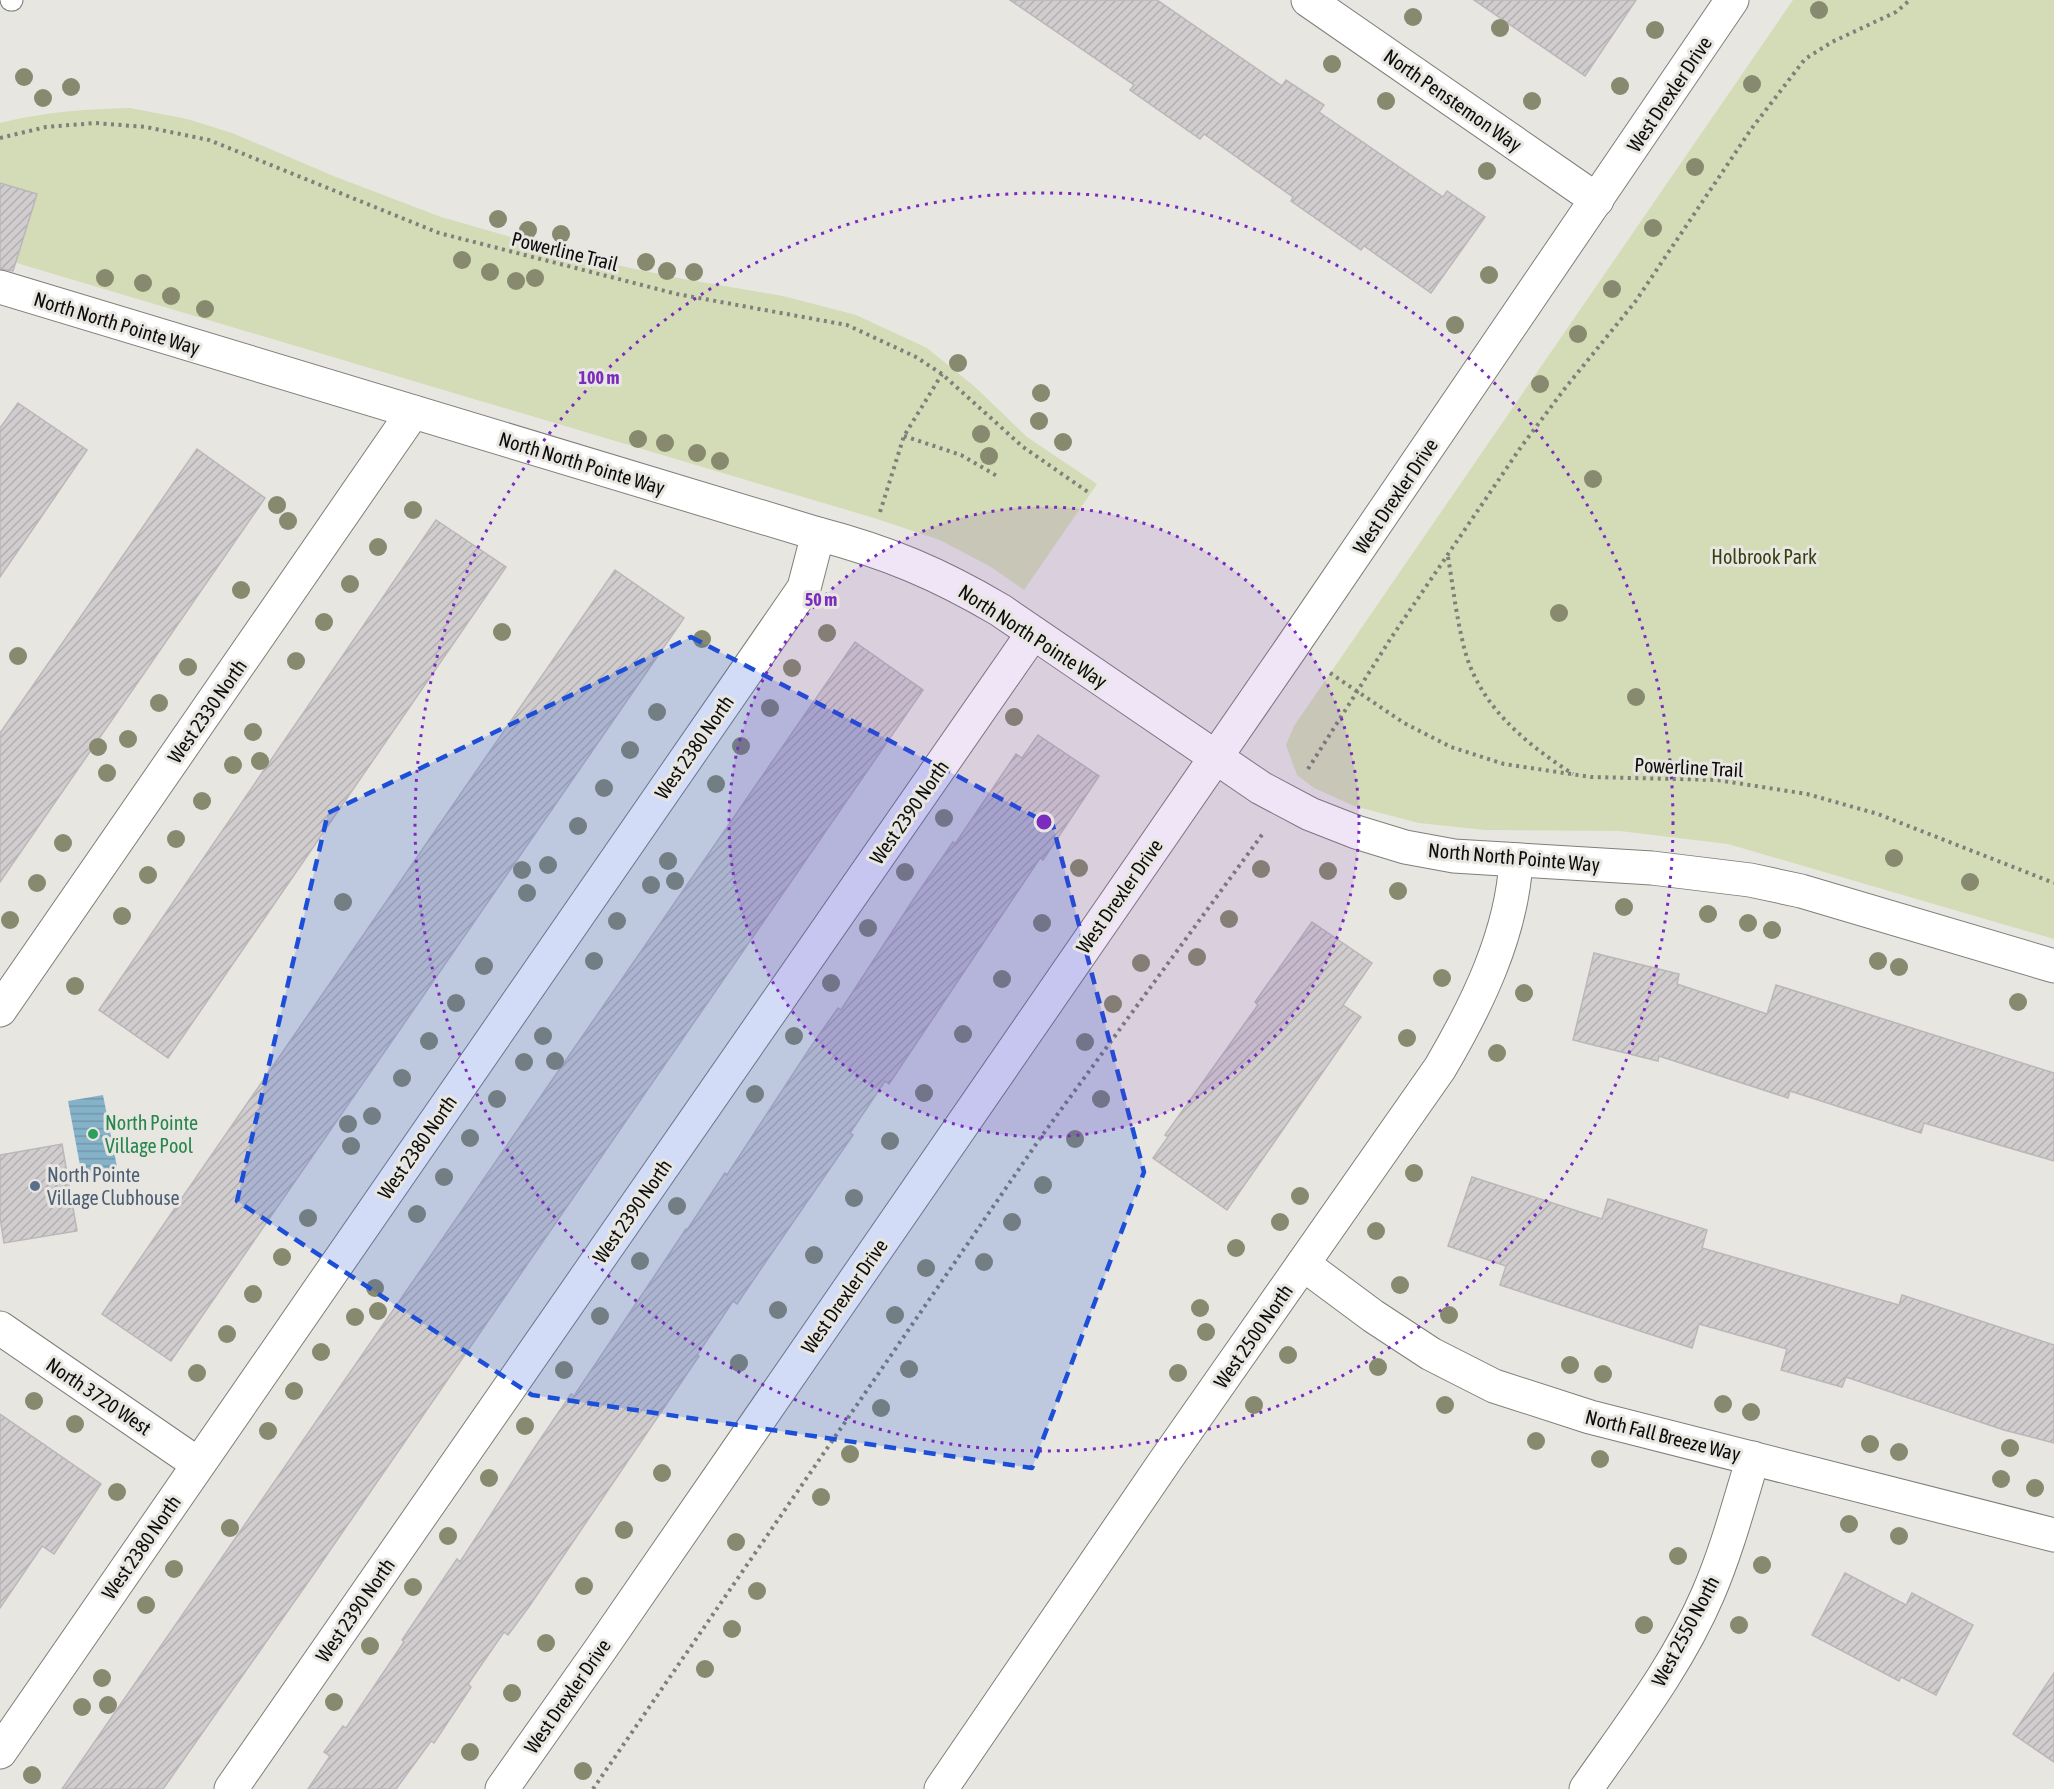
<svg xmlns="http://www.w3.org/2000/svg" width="2054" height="1789" font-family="'Asap Condensed',sans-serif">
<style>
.green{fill:#d3dcb6}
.water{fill:url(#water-rules)}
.building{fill:url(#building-hatch);stroke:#bbb6b9;stroke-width:1.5}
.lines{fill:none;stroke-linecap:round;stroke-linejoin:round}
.lane-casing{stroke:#7f7f7a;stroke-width:23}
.street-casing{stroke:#7f7f7a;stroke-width:35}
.path{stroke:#807f7c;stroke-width:4;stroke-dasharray:3 4.5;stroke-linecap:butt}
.lane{stroke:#fff;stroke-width:21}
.street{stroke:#fff;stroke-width:33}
.tree{fill:#878a6e}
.marked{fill:#1d4ed8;fill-opacity:0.2;stroke:#1d4ed8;stroke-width:4.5;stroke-dasharray:12 8;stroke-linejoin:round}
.ring{fill:none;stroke:#7b2cbf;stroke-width:3;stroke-dasharray:3 6}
.leisure-dot{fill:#2e9e5b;stroke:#e7e6e1;stroke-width:2}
.service-dot{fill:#5c6f8a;stroke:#e7e6e1;stroke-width:2}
.labels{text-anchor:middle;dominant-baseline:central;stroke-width:6;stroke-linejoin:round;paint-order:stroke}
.street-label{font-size:20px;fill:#0e0d0c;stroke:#e7e6e1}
.park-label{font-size:20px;fill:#383f0f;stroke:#e7e6e1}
.leisure-label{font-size:20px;fill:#27864d;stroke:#e7e6e1;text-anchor:start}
.service-label{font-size:20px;fill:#4e5e75;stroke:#e7e6e1;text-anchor:start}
.centre{fill:#7b2cbf;stroke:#e7e6e1;stroke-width:3}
.ring-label{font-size:18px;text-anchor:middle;font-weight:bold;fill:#7b2cbf;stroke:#e7e6e1;stroke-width:6;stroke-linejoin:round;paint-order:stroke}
</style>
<defs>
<pattern id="water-rules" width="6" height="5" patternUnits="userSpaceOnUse" patternTransform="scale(1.5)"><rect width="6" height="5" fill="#85b2c8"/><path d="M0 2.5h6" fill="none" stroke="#7298ab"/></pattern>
<pattern id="building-hatch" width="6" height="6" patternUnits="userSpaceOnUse" patternTransform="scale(1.5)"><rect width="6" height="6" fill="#d1cdcf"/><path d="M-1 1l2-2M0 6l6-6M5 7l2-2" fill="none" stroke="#b2afb1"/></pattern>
</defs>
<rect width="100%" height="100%" fill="#e7e6e1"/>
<g class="green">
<polygon points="1793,0 2054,0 2054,939 1728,844 1620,831 1485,830 1419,823 1354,806 1314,788 1297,775 1286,745 1294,726"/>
<path d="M130,108L187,119L232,133L336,177L441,217L588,259L683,279L783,296L856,315L927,348L975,387L1027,437L1097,484L1024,590L991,567L940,540L874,518L0,258V123C43,112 86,109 130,108Z"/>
</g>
<polygon class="water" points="103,1095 117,1167 82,1176 68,1101"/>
<g class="building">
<polygon points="1010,0 1157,0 1282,86 1286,80 1324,105 1319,112 1443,197 1447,191 1485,217 1431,293 1364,246 1361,250 1291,201 1293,197 1204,134 1200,139 1130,90 1134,85"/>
<polygon points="1474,0 1636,0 1585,76"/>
<polygon points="0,183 37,194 13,271 0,269"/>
<polygon points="18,403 87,450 0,577 0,428"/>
<polygon points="197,449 265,498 0,882 0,733"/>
<polygon points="436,520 506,567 168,1058 99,1010"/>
<polygon points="615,570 684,618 171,1361 102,1314"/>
<polygon points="855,642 923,690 315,1572 163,1789 62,1789"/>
<polygon points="1038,735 1099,776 1043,860 1040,858 889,1084 885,1081 850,1133 853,1135 760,1270 737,1304 733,1301 697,1355 699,1356 528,1608 508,1635 504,1632 468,1684 471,1687 434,1743 431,1741 396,1789 308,1789 330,1756 324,1752 343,1726 346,1728 404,1642 402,1640 457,1559 460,1562 533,1450 571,1394 574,1396 686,1229 687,1230 725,1173 727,1175 812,1045 838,1008 841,1010 915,897 953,842 955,844 1016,754 1022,758"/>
<polygon points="1312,922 1372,963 1343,1005 1361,1017 1227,1210 1153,1158 1168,1137 1165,1135 1258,1005 1255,1002"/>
<polygon points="1594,953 1679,974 1677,984 1767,1014 1776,985 2054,1073 2054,1161 1924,1123 1921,1133 1790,1091 1788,1098 1659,1056 1658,1061 1573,1040"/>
<polygon points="62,1144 77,1231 4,1243 0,1217 0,1155"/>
<polygon points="1472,1177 1602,1219 1608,1199 1707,1230 1702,1248 1899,1305 1902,1295 2054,1345 2054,1443 2004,1430 1846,1377 1842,1387 1781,1370 1787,1349 1699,1324 1692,1348 1500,1285 1506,1266 1448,1246"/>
<polygon points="0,1414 101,1484 54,1554 42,1546 0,1608"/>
<polygon points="1845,1573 1906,1605 1912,1593 1973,1625 1936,1695 1901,1677 1899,1681 1812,1635"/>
<polygon points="2054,1673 2054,1762 2013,1734"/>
</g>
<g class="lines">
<defs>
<polyline id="lane" points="11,0 12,0"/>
<g id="street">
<polyline points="1308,0 1597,200"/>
<path d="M0,287L818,534C887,552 939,574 1000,610L1261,788L1310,814L1356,832L1405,847L1454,856L1652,868L1750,880L1801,891L2054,966"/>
<polyline points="0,1010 413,412"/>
<polyline points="1303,1264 1373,1316 1431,1354 1494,1386 1590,1417 2054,1535"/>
<polyline points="0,1328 198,1464"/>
<polyline points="0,1752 804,588 818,534"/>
<polyline points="231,1789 1033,633"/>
<polyline points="502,1789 600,1650 1291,648 1732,0"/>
<path d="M941,1789L1165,1461L1440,1068C1477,1005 1512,934 1516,860"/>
<path d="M1586,1789C1630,1726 1678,1664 1708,1594C1727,1550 1739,1504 1753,1458"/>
</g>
</defs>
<use href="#lane" class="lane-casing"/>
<use href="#street" class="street-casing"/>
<g class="path">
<polyline points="0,138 46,127 95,123 146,127 209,140 439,233 677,294 847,325 916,357 942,374 1023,447 1088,492"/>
<polyline points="904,436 961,455 997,476"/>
<polyline points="880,512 904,436 942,374"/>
<path d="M1448,557C1453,586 1456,615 1463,643C1476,703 1524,743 1573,774"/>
<polyline points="1330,673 1404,723 1451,747 1504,764 1591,777 1717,780 1807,794 1878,814 2054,883"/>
<polyline points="1308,769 1391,638 1521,447 1566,387 1635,302 1752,128 1805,59 1832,42 1896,12 1910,0"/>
<polyline points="593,1789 1041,1137 1264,832"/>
</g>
<use href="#lane" class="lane"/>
<use href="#street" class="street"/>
</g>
<g class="tree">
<circle cx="1819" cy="10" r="9"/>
<circle cx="1413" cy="17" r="9"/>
<circle cx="1500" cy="28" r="9"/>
<circle cx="1655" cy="30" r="9"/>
<circle cx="1332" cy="64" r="9"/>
<circle cx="24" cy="77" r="9"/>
<circle cx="1752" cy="84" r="9"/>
<circle cx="1620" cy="86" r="9"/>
<circle cx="71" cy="87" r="9"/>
<circle cx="43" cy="98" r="9"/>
<circle cx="1386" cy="101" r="9"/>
<circle cx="1532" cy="101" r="9"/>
<circle cx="1695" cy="167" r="9"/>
<circle cx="1487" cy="171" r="9"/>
<circle cx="498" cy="219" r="9"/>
<circle cx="1653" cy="228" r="9"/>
<circle cx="528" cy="230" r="9"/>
<circle cx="561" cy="234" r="9"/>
<circle cx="462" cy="260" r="9"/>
<circle cx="646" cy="262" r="9"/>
<circle cx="667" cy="271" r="9"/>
<circle cx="490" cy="272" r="9"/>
<circle cx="694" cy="272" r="9"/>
<circle cx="1489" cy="275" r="9"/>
<circle cx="105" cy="278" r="9"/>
<circle cx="535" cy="278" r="9"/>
<circle cx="516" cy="281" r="9"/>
<circle cx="143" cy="283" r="9"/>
<circle cx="1612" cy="289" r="9"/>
<circle cx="171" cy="296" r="9"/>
<circle cx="205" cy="309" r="9"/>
<circle cx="1455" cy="325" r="9"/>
<circle cx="1578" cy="334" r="9"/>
<circle cx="958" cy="363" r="9"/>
<circle cx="1540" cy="384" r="9"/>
<circle cx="1041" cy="393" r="9"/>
<circle cx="1039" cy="421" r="9"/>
<circle cx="981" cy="434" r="9"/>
<circle cx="638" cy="439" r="9"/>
<circle cx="1063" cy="442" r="9"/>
<circle cx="665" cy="443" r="9"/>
<circle cx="697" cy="453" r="9"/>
<circle cx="989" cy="456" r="9"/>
<circle cx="720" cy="461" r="9"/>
<circle cx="1593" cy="479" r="9"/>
<circle cx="277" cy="505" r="9"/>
<circle cx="413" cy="510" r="9"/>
<circle cx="288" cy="521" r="9"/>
<circle cx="378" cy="547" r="9"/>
<circle cx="350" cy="584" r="9"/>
<circle cx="241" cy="590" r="9"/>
<circle cx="1559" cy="613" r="9"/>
<circle cx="324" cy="622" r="9"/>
<circle cx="502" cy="632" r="9"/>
<circle cx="827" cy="633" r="9"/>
<circle cx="702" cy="639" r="9"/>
<circle cx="18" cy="656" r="9"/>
<circle cx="296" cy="661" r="9"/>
<circle cx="188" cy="667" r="9"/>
<circle cx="792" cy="668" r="9"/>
<circle cx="1636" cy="697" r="9"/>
<circle cx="159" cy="703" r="9"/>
<circle cx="770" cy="708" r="9"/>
<circle cx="657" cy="712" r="9"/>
<circle cx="1014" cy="717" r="9"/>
<circle cx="253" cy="732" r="9"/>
<circle cx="128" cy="739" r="9"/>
<circle cx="741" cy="746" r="9"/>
<circle cx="98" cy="747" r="9"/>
<circle cx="630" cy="750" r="9"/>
<circle cx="260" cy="761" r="9"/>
<circle cx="233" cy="765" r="9"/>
<circle cx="107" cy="773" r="9"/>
<circle cx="716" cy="784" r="9"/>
<circle cx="604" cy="788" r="9"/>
<circle cx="202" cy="801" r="9"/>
<circle cx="944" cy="818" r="9"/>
<circle cx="578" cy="826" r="9"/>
<circle cx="176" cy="839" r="9"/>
<circle cx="63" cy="843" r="9"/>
<circle cx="1894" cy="858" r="9"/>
<circle cx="668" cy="861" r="9"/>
<circle cx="548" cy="865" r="9"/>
<circle cx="1079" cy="868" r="9"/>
<circle cx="1261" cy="869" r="9"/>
<circle cx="522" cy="870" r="9"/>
<circle cx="1328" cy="871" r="9"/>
<circle cx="905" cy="872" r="9"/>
<circle cx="148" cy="875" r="9"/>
<circle cx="675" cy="881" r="9"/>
<circle cx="1970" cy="882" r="9"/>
<circle cx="37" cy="883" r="9"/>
<circle cx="651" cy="885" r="9"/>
<circle cx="1398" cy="891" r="9"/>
<circle cx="527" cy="893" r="9"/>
<circle cx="343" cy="902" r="9"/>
<circle cx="1624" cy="907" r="9"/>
<circle cx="1708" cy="914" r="9"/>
<circle cx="122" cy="916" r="9"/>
<circle cx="1229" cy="919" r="9"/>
<circle cx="10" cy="920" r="9"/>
<circle cx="617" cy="921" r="9"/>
<circle cx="1042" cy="923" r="9"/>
<circle cx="1748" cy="923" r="9"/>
<circle cx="868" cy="928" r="9"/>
<circle cx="1772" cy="930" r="9"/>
<circle cx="1197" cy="957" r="9"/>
<circle cx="594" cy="961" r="9"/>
<circle cx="1878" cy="961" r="9"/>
<circle cx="1141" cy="963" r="9"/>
<circle cx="484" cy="966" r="9"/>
<circle cx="1899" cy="967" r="9"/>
<circle cx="1442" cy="978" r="9"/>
<circle cx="1002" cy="979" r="9"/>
<circle cx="831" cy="983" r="9"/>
<circle cx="75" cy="986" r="9"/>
<circle cx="1524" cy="993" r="9"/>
<circle cx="2018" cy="1002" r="9"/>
<circle cx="456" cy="1003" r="9"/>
<circle cx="1113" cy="1004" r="9"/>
<circle cx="963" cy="1034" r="9"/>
<circle cx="543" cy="1036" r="9"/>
<circle cx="794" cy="1036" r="9"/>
<circle cx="1407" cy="1038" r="9"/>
<circle cx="429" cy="1041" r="9"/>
<circle cx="1085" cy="1042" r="9"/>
<circle cx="1497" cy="1053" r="9"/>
<circle cx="555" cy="1061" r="9"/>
<circle cx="524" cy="1062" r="9"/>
<circle cx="402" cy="1078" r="9"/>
<circle cx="924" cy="1093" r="9"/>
<circle cx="755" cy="1094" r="9"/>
<circle cx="497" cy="1099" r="9"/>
<circle cx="1101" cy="1099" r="9"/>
<circle cx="372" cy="1116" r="9"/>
<circle cx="348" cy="1124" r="9"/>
<circle cx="470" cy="1138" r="9"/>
<circle cx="1075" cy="1139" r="9"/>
<circle cx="890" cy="1141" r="9"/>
<circle cx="351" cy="1146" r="9"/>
<circle cx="1414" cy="1173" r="9"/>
<circle cx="444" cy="1177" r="9"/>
<circle cx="1043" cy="1185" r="9"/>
<circle cx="1300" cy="1196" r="9"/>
<circle cx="854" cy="1198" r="9"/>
<circle cx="677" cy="1206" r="9"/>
<circle cx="417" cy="1214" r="9"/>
<circle cx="308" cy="1218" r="9"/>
<circle cx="1012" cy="1222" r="9"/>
<circle cx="1280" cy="1222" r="9"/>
<circle cx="1376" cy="1231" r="9"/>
<circle cx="1236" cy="1248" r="9"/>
<circle cx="814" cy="1255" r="9"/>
<circle cx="282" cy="1257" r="9"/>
<circle cx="640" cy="1261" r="9"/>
<circle cx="984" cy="1262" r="9"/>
<circle cx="926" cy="1268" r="9"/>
<circle cx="1400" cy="1285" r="9"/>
<circle cx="375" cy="1288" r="9"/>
<circle cx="253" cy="1294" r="9"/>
<circle cx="1200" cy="1308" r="9"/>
<circle cx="778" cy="1310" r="9"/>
<circle cx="378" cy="1311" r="9"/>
<circle cx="895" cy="1315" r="9"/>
<circle cx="1449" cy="1315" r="9"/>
<circle cx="600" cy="1316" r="9"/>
<circle cx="355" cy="1317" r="9"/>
<circle cx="1206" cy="1332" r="9"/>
<circle cx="227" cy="1334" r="9"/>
<circle cx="321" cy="1352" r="9"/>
<circle cx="1288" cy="1355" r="9"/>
<circle cx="739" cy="1363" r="9"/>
<circle cx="1570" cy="1365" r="9"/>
<circle cx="1378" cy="1367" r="9"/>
<circle cx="909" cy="1369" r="9"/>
<circle cx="564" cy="1370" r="9"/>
<circle cx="197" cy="1373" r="9"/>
<circle cx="1178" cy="1373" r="9"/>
<circle cx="1603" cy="1374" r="9"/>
<circle cx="294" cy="1391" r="9"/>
<circle cx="34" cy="1401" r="9"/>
<circle cx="1723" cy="1404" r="9"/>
<circle cx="1254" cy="1405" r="9"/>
<circle cx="1445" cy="1405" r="9"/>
<circle cx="881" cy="1408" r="9"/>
<circle cx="1751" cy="1412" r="9"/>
<circle cx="75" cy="1424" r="9"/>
<circle cx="525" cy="1426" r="9"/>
<circle cx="268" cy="1431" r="9"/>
<circle cx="1536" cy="1441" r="9"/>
<circle cx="1870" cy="1444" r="9"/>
<circle cx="2010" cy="1448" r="9"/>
<circle cx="1899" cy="1452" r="9"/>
<circle cx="850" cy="1454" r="9"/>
<circle cx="1600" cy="1459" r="9"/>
<circle cx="662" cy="1473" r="9"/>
<circle cx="489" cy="1478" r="9"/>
<circle cx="2001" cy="1479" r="9"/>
<circle cx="2035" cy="1488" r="9"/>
<circle cx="117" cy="1492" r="9"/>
<circle cx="821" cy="1497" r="9"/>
<circle cx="1849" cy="1524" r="9"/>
<circle cx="230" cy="1528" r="9"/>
<circle cx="624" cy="1530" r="9"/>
<circle cx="448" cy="1536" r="9"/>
<circle cx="1899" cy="1536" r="9"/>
<circle cx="736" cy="1542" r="9"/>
<circle cx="1678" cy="1556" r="9"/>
<circle cx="1762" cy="1565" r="9"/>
<circle cx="174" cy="1569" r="9"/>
<circle cx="584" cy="1586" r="9"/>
<circle cx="413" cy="1587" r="9"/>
<circle cx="757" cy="1591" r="9"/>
<circle cx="146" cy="1605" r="9"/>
<circle cx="1644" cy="1625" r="9"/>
<circle cx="1739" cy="1625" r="9"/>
<circle cx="732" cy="1629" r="9"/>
<circle cx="546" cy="1643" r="9"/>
<circle cx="370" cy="1646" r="9"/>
<circle cx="705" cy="1669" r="9"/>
<circle cx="102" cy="1678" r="9"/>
<circle cx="512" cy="1693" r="9"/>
<circle cx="334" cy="1702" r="9"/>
<circle cx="108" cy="1705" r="9"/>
<circle cx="82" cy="1707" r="9"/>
<circle cx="470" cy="1752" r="9"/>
<circle cx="583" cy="1771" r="9"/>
<circle cx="32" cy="1775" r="9"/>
</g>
<path class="marked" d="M691,637L1053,826L1144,1172L1032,1468L532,1395L237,1201L328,813Z"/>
<circle cx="1044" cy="822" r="315" fill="#7b2cbf" fill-opacity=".12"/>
<g class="ring">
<circle cx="1044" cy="822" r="315"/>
<circle cx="1044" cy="822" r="629"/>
</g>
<circle class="leisure-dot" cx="93" cy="1134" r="6"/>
<circle class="service-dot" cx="35" cy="1186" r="6"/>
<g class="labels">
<g class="street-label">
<text transform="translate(1669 94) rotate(-56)">West Drexler Drive</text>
<text transform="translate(1453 100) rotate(35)">North Penstemon Way</text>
<text transform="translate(565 251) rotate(14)">Powerline Trail</text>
<text transform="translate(117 323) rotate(17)">North North Pointe Way</text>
<text transform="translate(582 463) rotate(17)">North North Pointe Way</text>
<text transform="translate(1395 496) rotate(-56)">West Drexler Drive</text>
<text transform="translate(1033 636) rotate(33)">North North Pointe Way</text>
<text transform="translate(207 711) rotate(-55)">West 2330 North</text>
<text transform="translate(694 747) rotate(-55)">West 2380 North</text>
<text transform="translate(1689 767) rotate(3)">Powerline Trail</text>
<text transform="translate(909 812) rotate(-55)">West 2390 North</text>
<text transform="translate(1514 857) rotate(5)">North North Pointe Way</text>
<text transform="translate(1119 896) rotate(-55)">West Drexler Drive</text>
<text transform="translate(417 1147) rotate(-55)">West 2380 North</text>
<text transform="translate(632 1211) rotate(-55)">West 2390 North</text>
<text transform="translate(844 1296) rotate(-55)">West Drexler Drive</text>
<text transform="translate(1253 1336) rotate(-55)">West 2500 North</text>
<text transform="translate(99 1396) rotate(34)">North 3720 West</text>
<text transform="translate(1663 1435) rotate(14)">North Fall Breeze Way</text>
<text transform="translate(141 1547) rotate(-55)">West 2380 North</text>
<text transform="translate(355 1610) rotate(-55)">West 2390 North</text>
<text transform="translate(1685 1631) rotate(-62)">West 2550 North</text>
<text transform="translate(567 1696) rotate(-55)">West Drexler Drive</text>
</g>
<g class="park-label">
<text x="1764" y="556">Holbrook Park</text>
</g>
<g class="leisure-label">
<text x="105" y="1122">North Pointe<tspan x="105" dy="23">Village Pool</tspan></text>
</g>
<g class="service-label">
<text x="47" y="1174">North Pointe<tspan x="47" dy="23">Village Clubhouse</tspan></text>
</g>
</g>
<circle cx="1044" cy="822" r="9" class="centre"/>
<g class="ring-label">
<text x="599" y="384">100 m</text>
<text x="821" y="606">50 m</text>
</g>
</svg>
